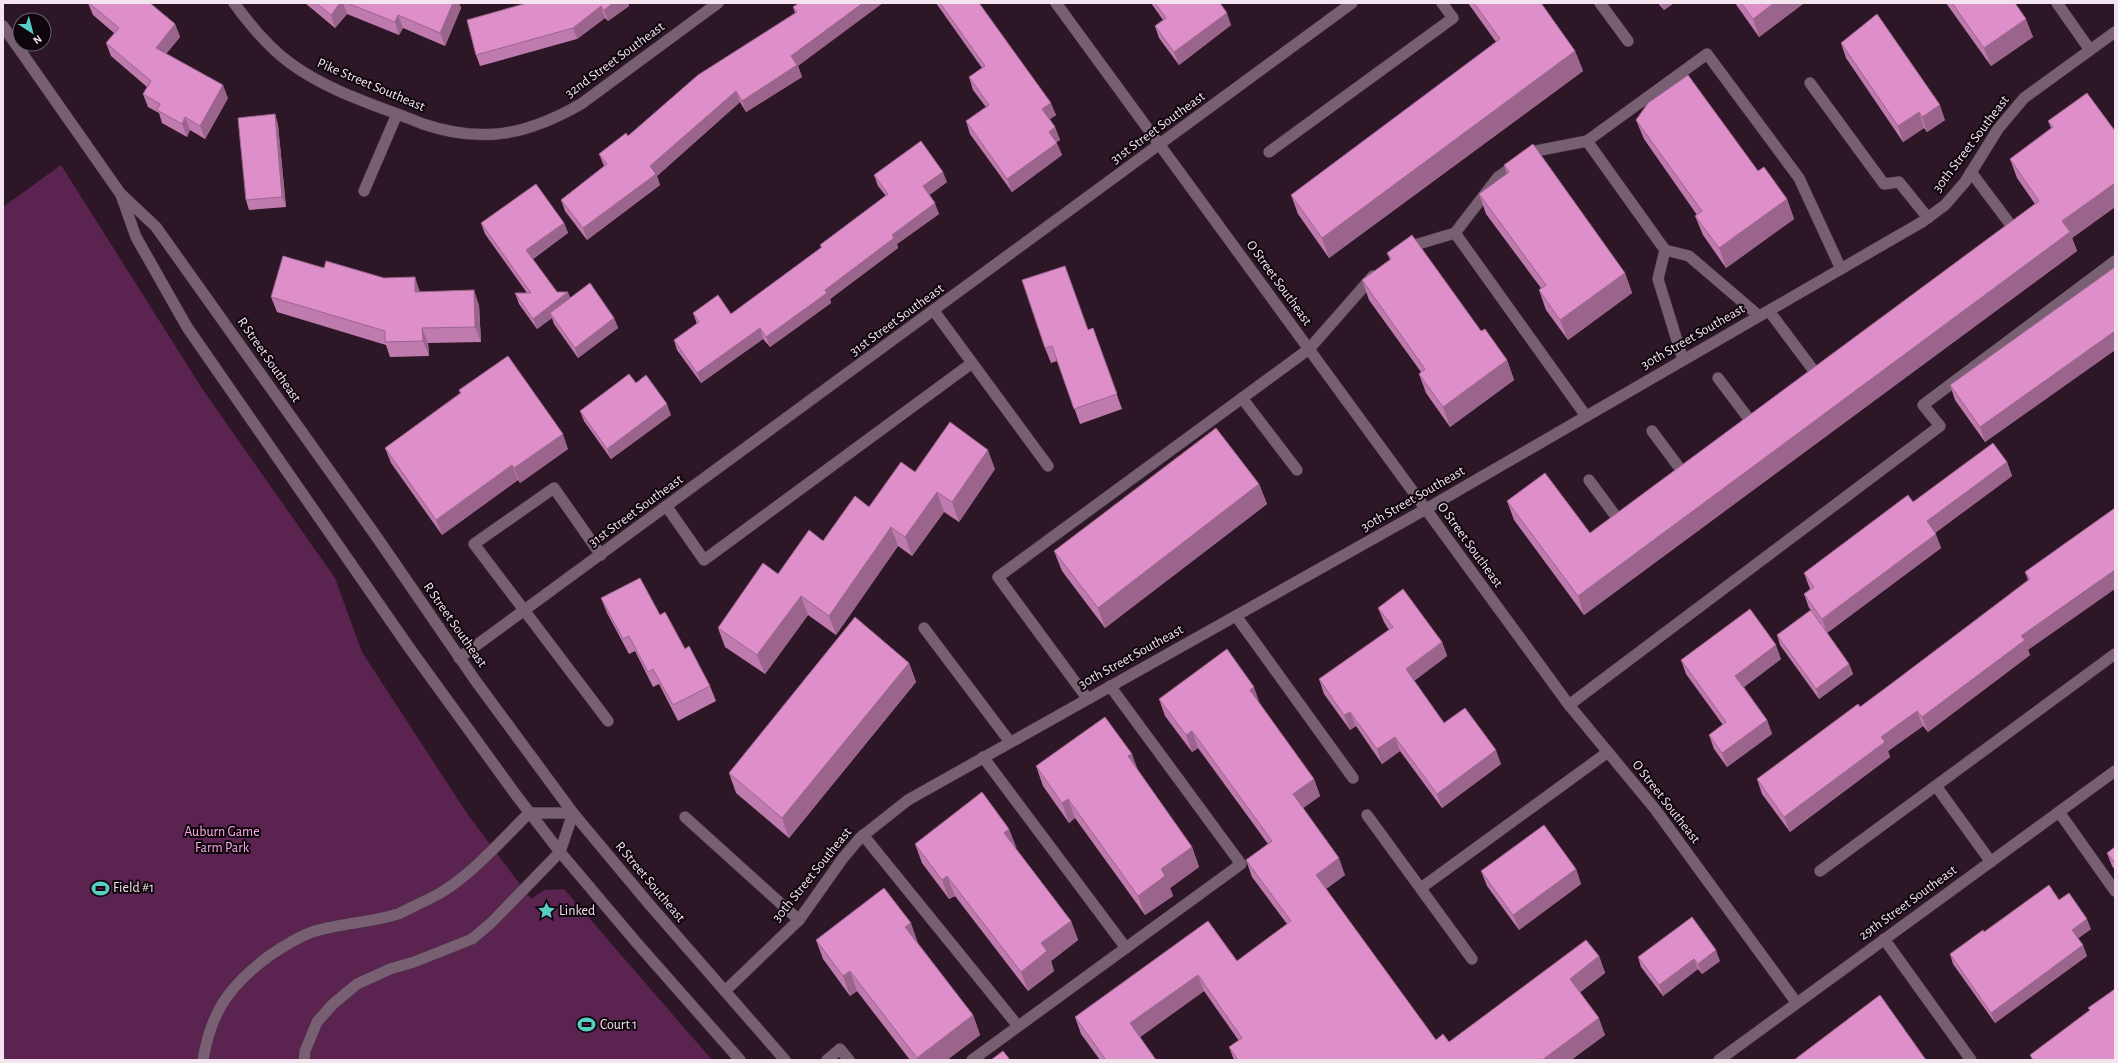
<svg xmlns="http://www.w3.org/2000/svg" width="2118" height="1063" font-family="'Alegreya Sans',sans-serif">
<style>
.green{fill:#5b234f}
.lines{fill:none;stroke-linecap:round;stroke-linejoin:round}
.service-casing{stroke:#453441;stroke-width:12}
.minor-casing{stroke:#453441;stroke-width:12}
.tertiary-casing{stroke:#453441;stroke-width:12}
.service{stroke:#795f72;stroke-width:11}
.minor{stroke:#795f72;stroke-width:11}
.tertiary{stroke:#795f72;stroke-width:11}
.wall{fill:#bf7bae}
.shaded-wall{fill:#9b648d}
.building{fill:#de8fca;stroke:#9b648d}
.labels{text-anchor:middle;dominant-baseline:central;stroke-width:4;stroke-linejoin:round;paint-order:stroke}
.street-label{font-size:14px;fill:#f3e4ef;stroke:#0f060d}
.park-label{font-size:14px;fill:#fbaae6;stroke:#0f060d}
.poi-label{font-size:14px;fill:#f3e4ef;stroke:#0f060d;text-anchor:start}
</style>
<rect width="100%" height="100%" fill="#2d1727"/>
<polygon class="green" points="61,165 203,390 335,578 362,652 466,812 531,899 544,890 564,889 712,1060 3,1060 3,207"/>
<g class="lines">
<defs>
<g id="service">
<polyline points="1600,3 1628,41"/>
<polyline points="2057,3 2090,50"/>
<polyline points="1810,83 1884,184 1899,182 1928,218"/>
<polyline points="1587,141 1665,250"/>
<polyline points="1269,152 1453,18 1442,3"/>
<polyline points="1971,172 2013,228 2007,233"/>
<polyline points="1455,233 1586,416"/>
<polyline points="1406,252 1415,245 1455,233 1498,177 1536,151 1587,141 1707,54 1799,178 1841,269"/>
<polyline points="934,311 1048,466"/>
<polyline points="1769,311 1817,375"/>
<polyline points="1683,360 1658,279 1665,250 1689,256 1759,316"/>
<polyline points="1718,378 1752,423"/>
<polyline points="1242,398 1297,470"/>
<polyline points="1652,431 1684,474"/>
<polyline points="1589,480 1620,522 1625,519"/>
<polyline points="667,507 704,560 972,363"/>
<polyline points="601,555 554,488 474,544 608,721"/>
<polyline points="1236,616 1353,778"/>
<polyline points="924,628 1010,742"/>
<polyline points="1087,698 998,577 1309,349 1373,276"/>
<polyline points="1569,705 1940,426 1923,405 2115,261"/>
<polyline points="983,757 1126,948"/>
<polyline points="1936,786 1991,862"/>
<polyline points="2059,812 2115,891"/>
<polyline points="1367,815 1472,959"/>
<polyline points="685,817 799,920"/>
<polyline points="863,835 1018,1026"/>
<polyline points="1820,871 2115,654"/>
<polyline points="1421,888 1608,752"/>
<path d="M203,1060C211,1011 230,985 269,956C282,947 296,938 312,932C339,923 370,923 398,914C409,909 420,903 431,898C465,882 502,840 529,813H573L560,852L491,923L472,939L414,962L390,969L357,984L333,1004L317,1022L305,1051L304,1060"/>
<polyline points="827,1060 840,1049 849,1060"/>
<polyline points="972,1060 1241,864 1110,686"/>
</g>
<g id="minor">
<path d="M234,3C250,25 268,47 290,63C329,92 379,106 423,124C483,144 527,135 581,104L718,3"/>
<polyline points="1056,3 1569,705 1655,809 1796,1002"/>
<polyline points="364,191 397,114"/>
<polyline points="459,658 1352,3"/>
<polyline points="1884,939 1971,1060"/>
<polyline points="725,991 799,920 843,858 860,838 908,800 1426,509 1922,222 1945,205 1965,182 1998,129 2024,98 2115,32"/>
</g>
<g id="tertiary">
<polyline points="3,26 120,193 156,227 376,536 475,680 573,813 649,904 785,1060"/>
<polyline points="121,195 136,237 187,327 408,646 516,795 560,852 636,942 740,1060"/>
<polyline points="1719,1060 2115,771"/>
</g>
</defs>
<use href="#service" class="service-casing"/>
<use href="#minor" class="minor-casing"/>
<use href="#tertiary" class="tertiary-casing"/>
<use href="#service" class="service"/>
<use href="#minor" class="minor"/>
<use href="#tertiary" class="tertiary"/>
</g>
<g class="wall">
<polygon points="88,3 150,3 175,24 180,37 166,54 228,98 205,139 190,130 187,137 162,123 159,113 148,107 143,94 147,87 111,56 106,43 114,33 93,15"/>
<polygon points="305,3 459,3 461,8 445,46 403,28 399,35 347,14 335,28"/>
<polygon points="527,3 628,3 629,6 608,21 605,18 577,39 480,66 476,55"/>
<polygon points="799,3 798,66 802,77 746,112 740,102 657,176 660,185 587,240 565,211 561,200 604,166 599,154 628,136 795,13 793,7"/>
<polygon points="936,3 979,3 1056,115 1050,119 1055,127 1060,140 1056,142 1062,155 1012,192 970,134 966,121 986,107 973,90 969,77 982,68"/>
<polygon points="1151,3 1220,3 1231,25 1179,65 1159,38 1155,26 1163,20"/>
<polygon points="1468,3 1541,3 1575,51 1583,71 1329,258 1298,214 1291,195 1496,42"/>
<polygon points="1658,3 1674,3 1664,10"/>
<polygon points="1735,3 1804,3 1759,37"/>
<polygon points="1946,3 2015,3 2033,37 1991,66"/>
<polygon points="1841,43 1945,120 1927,132 1924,128 1903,142 1846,58"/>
<polygon points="275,114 278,125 286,207 249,210 246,200"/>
<polygon points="1636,120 1758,171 1787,199 1794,219 1726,268 1703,235 1695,216 1697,215 1644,139"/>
<polygon points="2048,121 2115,131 2115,207 2072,238 2077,251 1584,615 1514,520 1507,501 1590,533 2035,204 2017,178 2010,159 2051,128"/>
<polygon points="1504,165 1625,273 1632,293 1568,340 1546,310 1539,290 1541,288 1486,214 1479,194 1507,174"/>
<polygon points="874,175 947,182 929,195 939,214 897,244 898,248 830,299 831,303 770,347 763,339 701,383 677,350 674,340 697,324 693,313 731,314 821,248 820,245 886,196 878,186"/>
<polygon points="481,223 564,223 568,233 533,259 557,292 571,298 614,318 618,328 578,358 554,324 552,318 537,329 519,304 515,293 527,293 485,234"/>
<polygon points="1387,253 1481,331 1507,360 1514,380 1450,427 1426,393 1419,374 1421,372 1369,300 1362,280 1390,260"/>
<polygon points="2115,267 2115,350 1985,442 1955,400 1950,385"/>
<polygon points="324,268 420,292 479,305 481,342 428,343 429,356 390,357 386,345 277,312 271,297"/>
<polygon points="1093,328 1122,409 1080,424 1057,361 1051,363 1045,348 1088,330"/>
<polygon points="459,390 568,449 520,483 518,480 442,535 391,463 385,448 460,393"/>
<polygon points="580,411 671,415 611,459 584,421"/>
<polygon points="2007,462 2012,476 1935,533 1941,548 1827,633 1849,664 1853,674 1819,699 1780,645 1777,635 1811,610 1809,608 1804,594 1810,589 1804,573 1913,502"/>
<polygon points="995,469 959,522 944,512 912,556 898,546 836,635 808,615 765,674 725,647 718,628 778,574 915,472"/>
<polygon points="1259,484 1267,504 1105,628 1062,571 1054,551"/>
<polygon points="2115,508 2028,650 2030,655 1928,732 1923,726 1888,751 1890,757 1790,832 1762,794 1757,779 1860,707 1895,681 2028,580 2025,572"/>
<polygon points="601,598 660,615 685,649 710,686 716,701 678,721 659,684 653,687 635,651 629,654 607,613"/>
<polygon points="1378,608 1442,642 1447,656 1414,681 1444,723 1501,764 1442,808 1400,751 1382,764 1356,726 1350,730 1324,694 1319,679 1389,630 1384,622"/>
<polygon points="1781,659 1744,687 1767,720 1772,734 1727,767 1714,749 1709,735 1723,725 1686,674 1681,660"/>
<polygon points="909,663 916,682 789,838 736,793 729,773"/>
<polygon points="1159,699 1260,704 1314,779 1320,796 1303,808 1345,875 1326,889 1436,1040 1449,1042 1599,956 1605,973 1580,992 1605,1035 1571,1060 1234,1060 1229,1047 1239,1041 1204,991 1140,1037 1156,1060 1100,1060 1081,1034 1075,1017 1237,961 1287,924 1252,877 1246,860 1268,844 1198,748 1192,752 1165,716"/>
<polygon points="1036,766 1137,770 1192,847 1199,867 1170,888 1173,896 1145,915 1075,818 1069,823 1043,786"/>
<polygon points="1009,829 1016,849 1071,921 1078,940 1051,961 1054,971 1028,991 955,896 949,899 922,863 915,844"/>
<polygon points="2115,847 2115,870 2112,866 2107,853"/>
<polygon points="1576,869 1581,884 1519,930 1487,886 1481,871"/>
<polygon points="2059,900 2091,929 2078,938 2087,956 1995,1023 1953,964 1950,954 1984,932"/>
<polygon points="816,940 918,943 973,1015 980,1035 947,1060 910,1060 857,991 850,996 823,959"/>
<polygon points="1638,957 1720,961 1702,974 1698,969 1663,996 1641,967"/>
</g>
<g class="shaded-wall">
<polygon points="340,3 343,3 347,14 335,28 331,15"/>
<polygon points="453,3 459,3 461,8 445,46 440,33"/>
<polygon points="613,3 628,3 629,6 608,21 604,10"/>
<polygon points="863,3 883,3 798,66 802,77 746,112 742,101 791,56"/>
<polygon points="1661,3 1674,3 1664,10"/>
<polygon points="1774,3 1804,3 1759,37 1753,19"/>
<polygon points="601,6 605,18 577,39 573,28"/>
<polygon points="1227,13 1231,25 1179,65 1174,52"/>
<polygon points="398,15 403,28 399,35 395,22"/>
<polygon points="2026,19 2033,37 1991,66 1984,48"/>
<polygon points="175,24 180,37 160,61 156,48"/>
<polygon points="1575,51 1583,71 1329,258 1322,238"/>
<polygon points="223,85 228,98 205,139 200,126"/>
<polygon points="736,91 740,102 657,176 660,185 587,240 583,228 650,166"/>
<polygon points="1051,103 1056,115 1047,121 1042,109"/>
<polygon points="1940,105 1945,120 1927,132 1922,117"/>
<polygon points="1919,112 1924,128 1903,142 1898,126"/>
<polygon points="275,114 278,125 286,207 282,197"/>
<polygon points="185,117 190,130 187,137 182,124"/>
<polygon points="1055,127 1060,140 1053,144 1049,132"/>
<polygon points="1057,143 1062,155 1012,192 1007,179"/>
<polygon points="943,172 947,182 927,197 923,186"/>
<polygon points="2115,183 2115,207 2072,238 2077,251 1584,615 1578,596 2062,221"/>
<polygon points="1787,199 1794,219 1726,268 1719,248"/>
<polygon points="935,203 939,214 897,244 898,248 830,299 831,303 770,347 766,337 892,235"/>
<polygon points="564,223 568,233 530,260 526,250"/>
<polygon points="1625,273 1632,293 1568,340 1560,320"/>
<polygon points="415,277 420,292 415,292"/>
<polygon points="474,290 479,305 481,342 475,327"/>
<polygon points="568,292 572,302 550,313 552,318 537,329 533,319"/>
<polygon points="614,318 618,328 578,358 575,348"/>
<polygon points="422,328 428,343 429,356 423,341"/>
<polygon points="760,328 763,339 701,383 697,373"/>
<polygon points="2115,331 2115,350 1985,442 1980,427"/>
<polygon points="1507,360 1514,380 1450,427 1443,407"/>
<polygon points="667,404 671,415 611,459 607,449"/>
<polygon points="563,434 568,449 520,483 514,468"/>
<polygon points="988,450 995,469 959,522 952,502"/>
<polygon points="2007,462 2012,476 1932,535 1927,521"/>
<polygon points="512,465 518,480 442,535 436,520"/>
<polygon points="1259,484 1267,504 1105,628 1098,608"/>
<polygon points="937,492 944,512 912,556 905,537"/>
<polygon points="891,527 898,546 836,635 829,616"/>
<polygon points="1936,534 1941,548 1827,633 1822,619"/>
<polygon points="2115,570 2115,589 2028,650 2030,655 1928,732 1922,717 2021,636"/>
<polygon points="801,596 808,615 765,674 757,655"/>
<polygon points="1442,642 1447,656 1411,683 1406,669"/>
<polygon points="1776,645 1781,659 1740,690 1735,676"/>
<polygon points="909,663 916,682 789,838 782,818"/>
<polygon points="1849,664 1853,674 1819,699 1816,689"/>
<polygon points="1254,687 1260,704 1250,690"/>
<polygon points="1917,711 1923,726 1888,751 1890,757 1790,832 1784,817 1881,737"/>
<polygon points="1350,712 1356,726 1350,730 1344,715"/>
<polygon points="1767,720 1772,734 1727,767 1722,753"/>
<polygon points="1192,731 1198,748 1192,752 1186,735"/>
<polygon points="1395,737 1400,751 1382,764 1377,749"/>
<polygon points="1496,750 1501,764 1442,808 1437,794"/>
<polygon points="1132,754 1139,773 1128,756"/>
<polygon points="1314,779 1320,796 1299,811 1293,794"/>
<polygon points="1068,799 1075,818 1069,823 1062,803"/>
<polygon points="1009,829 1017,849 1004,833"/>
<polygon points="1192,847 1199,867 1170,888 1173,896 1145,915 1138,896 1161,869"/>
<polygon points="1339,858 1345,875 1322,892 1316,875"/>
<polygon points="1576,869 1581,884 1519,930 1513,915"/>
<polygon points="947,876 955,896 949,899 942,880"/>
<polygon points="2087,919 2091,929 2076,940 2072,930"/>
<polygon points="1071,921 1078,940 1051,961 1054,971 1028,991 1021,972 1041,943"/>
<polygon points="911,923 918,943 912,947 905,927"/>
<polygon points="2083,945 2087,956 1995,1023 1991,1013"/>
<polygon points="1716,950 1720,961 1702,974 1698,964"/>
<polygon points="1599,956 1605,973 1577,995 1570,979"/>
<polygon points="1694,959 1698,969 1663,996 1659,985"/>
<polygon points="850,971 857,991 850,996 843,976"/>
<polygon points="1198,975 1204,991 1136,1040 1130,1023"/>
<polygon points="973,1015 980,1035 947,1060 917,1060 917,1058"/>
<polygon points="1599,1018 1605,1035 1571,1060 1542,1060"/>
</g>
<g class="building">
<polygon points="89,3 150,3 175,24 156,48 223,85 200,126 185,117 182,124 157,110 160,104 143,94 151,81 106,43 119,28"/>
<polygon points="316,3 340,3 331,15"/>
<polygon points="347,3 453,3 440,33 398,15 395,22"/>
<polygon points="527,3 613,3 604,10 601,6 573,28 476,55 467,20"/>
<polygon points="799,3 863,3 791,56 797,65 742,101 736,91 650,166 656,174 583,228 561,200 607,164 599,154 626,133 628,136 698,75 797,12 793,7"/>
<polygon points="940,3 979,3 1051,103 1042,109 1055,127 1049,132 1057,143 1007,179 966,121 989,105 969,77 985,66"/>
<polygon points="1155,3 1220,3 1227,13 1174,52 1155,26 1166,18"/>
<polygon points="1474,3 1541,3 1575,51 1322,238 1291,195 1500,39"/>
<polygon points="1741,3 1774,3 1753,19"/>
<polygon points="1952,3 2015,3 2026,19 1984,48"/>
<polygon points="1877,14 1940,105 1922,117 1919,112 1898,126 1841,43"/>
<polygon points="1688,75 1758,171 1764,167 1787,199 1719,248 1695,216 1702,211 1636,120 1648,103"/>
<polygon points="2087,93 2115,131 2115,183 2062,221 2070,232 1578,596 1507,501 1545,473 1590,533 2039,201 2010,159 2053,127 2048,121"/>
<polygon points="275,114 282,197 246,200 238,118"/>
<polygon points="921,141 943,172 923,186 935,203 892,235 894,238 825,290 827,293 766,337 760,328 697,373 674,340 699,322 693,313 718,295 731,314 822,247 820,245 888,194 874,175"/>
<polygon points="1533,144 1625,273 1560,320 1539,290 1546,285 1479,194 1509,172 1504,165"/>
<polygon points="536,184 564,223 526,250 557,292 568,292 533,319 515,293 531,293 481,223"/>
<polygon points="1412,235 1481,331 1485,329 1507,360 1443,407 1419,374 1425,369 1362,280 1391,259 1387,253"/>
<polygon points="283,256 324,268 326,261 384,278 415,277 415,292 474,290 475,327 422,328 423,341 385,342 385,331 271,297"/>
<polygon points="1065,266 1088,330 1093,328 1117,394 1074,409 1052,346 1045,348 1022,280"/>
<polygon points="2115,267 2115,331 1980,427 1950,385"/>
<polygon points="590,283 614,318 575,348 550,313"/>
<polygon points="508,356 563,434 514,468 512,465 436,520 385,448 461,393 459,390"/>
<polygon points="629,374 636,383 646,375 667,404 607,449 580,411"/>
<polygon points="950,422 988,450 952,502 937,492 905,537 891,527 829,616 801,596 757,655 718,628 763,563 778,574 809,530 823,541 855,496 869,507 901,462 915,472"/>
<polygon points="1216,428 1259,484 1098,608 1054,551"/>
<polygon points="1993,443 2007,462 1927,521 1936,534 1822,619 1804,594 1814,587 1804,573 1908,495 1913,502"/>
<polygon points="2115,508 2115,570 2021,636 2025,640 1922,717 1917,711 1881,737 1885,742 1784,817 1757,779 1858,704 1860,707 1895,681 2030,579 2025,572"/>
<polygon points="640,578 660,615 665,612 685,649 689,646 710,686 673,705 653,669 648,672 629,636 623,639 601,598"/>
<polygon points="1403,589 1442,642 1406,669 1444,723 1465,708 1496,750 1437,794 1395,737 1377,749 1350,712 1344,715 1319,679 1393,627 1378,608"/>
<polygon points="1750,609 1776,645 1735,676 1767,720 1722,753 1709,735 1726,722 1681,660"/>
<polygon points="1811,610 1849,664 1816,689 1777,635"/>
<polygon points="855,617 909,663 782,818 729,773"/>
<polygon points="1227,649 1254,687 1250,690 1314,779 1293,794 1339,858 1316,875 1436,1040 1443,1034 1449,1042 1586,940 1599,956 1570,979 1599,1018 1542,1060 1238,1060 1229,1047 1242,1038 1198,975 1130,1023 1156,1060 1106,1060 1075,1017 1208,921 1237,961 1291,921 1246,860 1272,841 1192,731 1186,735 1159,699"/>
<polygon points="1105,717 1132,754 1128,756 1192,847 1161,869 1165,876 1138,896 1068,799 1062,803 1036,766"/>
<polygon points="982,792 1009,829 1004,833 1071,921 1041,943 1047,951 1021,972 947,876 942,880 915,844"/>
<polygon points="1544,825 1576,869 1513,915 1481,871"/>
<polygon points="2115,847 2115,863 2107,853"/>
<polygon points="2049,885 2059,900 2069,893 2087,919 2072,930 2083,945 1991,1013 1950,954 1983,930 1984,932"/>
<polygon points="884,888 911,923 905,927 973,1015 917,1058 850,971 843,976 816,940"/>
<polygon points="1692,917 1716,950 1698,964 1694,959 1659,985 1638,957"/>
<polygon points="2115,989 2115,1060 2033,1060 2030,1055 2090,1010 2088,1008"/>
<polygon points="1880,995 1926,1060 1794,1060"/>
<polygon points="1003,1051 1010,1060 991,1060"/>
</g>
<defs>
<symbol id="stadium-bare" viewBox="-9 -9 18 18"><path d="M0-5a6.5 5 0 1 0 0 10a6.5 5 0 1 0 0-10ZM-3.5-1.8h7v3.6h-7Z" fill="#56cec4" stroke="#0f060d" stroke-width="2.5" paint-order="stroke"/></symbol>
<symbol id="sight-bare" viewBox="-9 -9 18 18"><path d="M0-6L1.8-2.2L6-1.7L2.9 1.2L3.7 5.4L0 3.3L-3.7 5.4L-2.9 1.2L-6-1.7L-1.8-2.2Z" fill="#56cec4" stroke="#0f060d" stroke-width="2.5" paint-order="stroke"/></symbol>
</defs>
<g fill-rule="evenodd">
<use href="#stadium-bare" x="88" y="876" width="25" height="25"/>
<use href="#sight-bare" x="534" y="898" width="25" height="25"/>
<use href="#stadium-bare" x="574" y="1012" width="25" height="25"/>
</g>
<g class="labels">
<g class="street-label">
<text transform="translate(615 60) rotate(-36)">32nd Street Southeast</text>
<text transform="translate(371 85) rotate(23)">Pike Street Southeast</text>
<text transform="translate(1158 128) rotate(-36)">31st Street Southeast</text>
<text transform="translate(1971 144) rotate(-53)">30th Street Southeast</text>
<text transform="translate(1279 283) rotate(54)">O Street Southeast</text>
<text transform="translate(897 320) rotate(-36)">31st Street Southeast</text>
<text transform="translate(1693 337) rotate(-30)">30th Street Southeast</text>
<text transform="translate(269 360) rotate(55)">R Street Southeast</text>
<text transform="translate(1413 499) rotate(-30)">30th Street Southeast</text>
<text transform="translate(636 511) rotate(-36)">31st Street Southeast</text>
<text transform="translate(1470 545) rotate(54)">O Street Southeast</text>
<text transform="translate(455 625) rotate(55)">R Street Southeast</text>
<text transform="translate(1131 657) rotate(-29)">30th Street Southeast</text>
<text transform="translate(1666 802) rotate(52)">O Street Southeast</text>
<text transform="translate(812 875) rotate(-51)">30th Street Southeast</text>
<text transform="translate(650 882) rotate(50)">R Street Southeast</text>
<text transform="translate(1908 903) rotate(-36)">29th Street Southeast</text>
</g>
<g class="park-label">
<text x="222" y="832">Auburn Game<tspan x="222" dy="16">Farm Park</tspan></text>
</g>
<g class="poi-label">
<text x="113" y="888">Field #1</text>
<text x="559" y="911">Linked</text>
<text x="600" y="1025">Court 1</text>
</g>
</g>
<rect width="2118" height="1063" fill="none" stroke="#f3e4ef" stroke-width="8"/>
<g transform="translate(32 32) rotate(144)"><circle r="19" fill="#0f060d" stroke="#6a5f67"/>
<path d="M0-3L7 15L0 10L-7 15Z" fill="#56cec4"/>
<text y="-6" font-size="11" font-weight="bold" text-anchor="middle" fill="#f3e4ef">N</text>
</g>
</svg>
